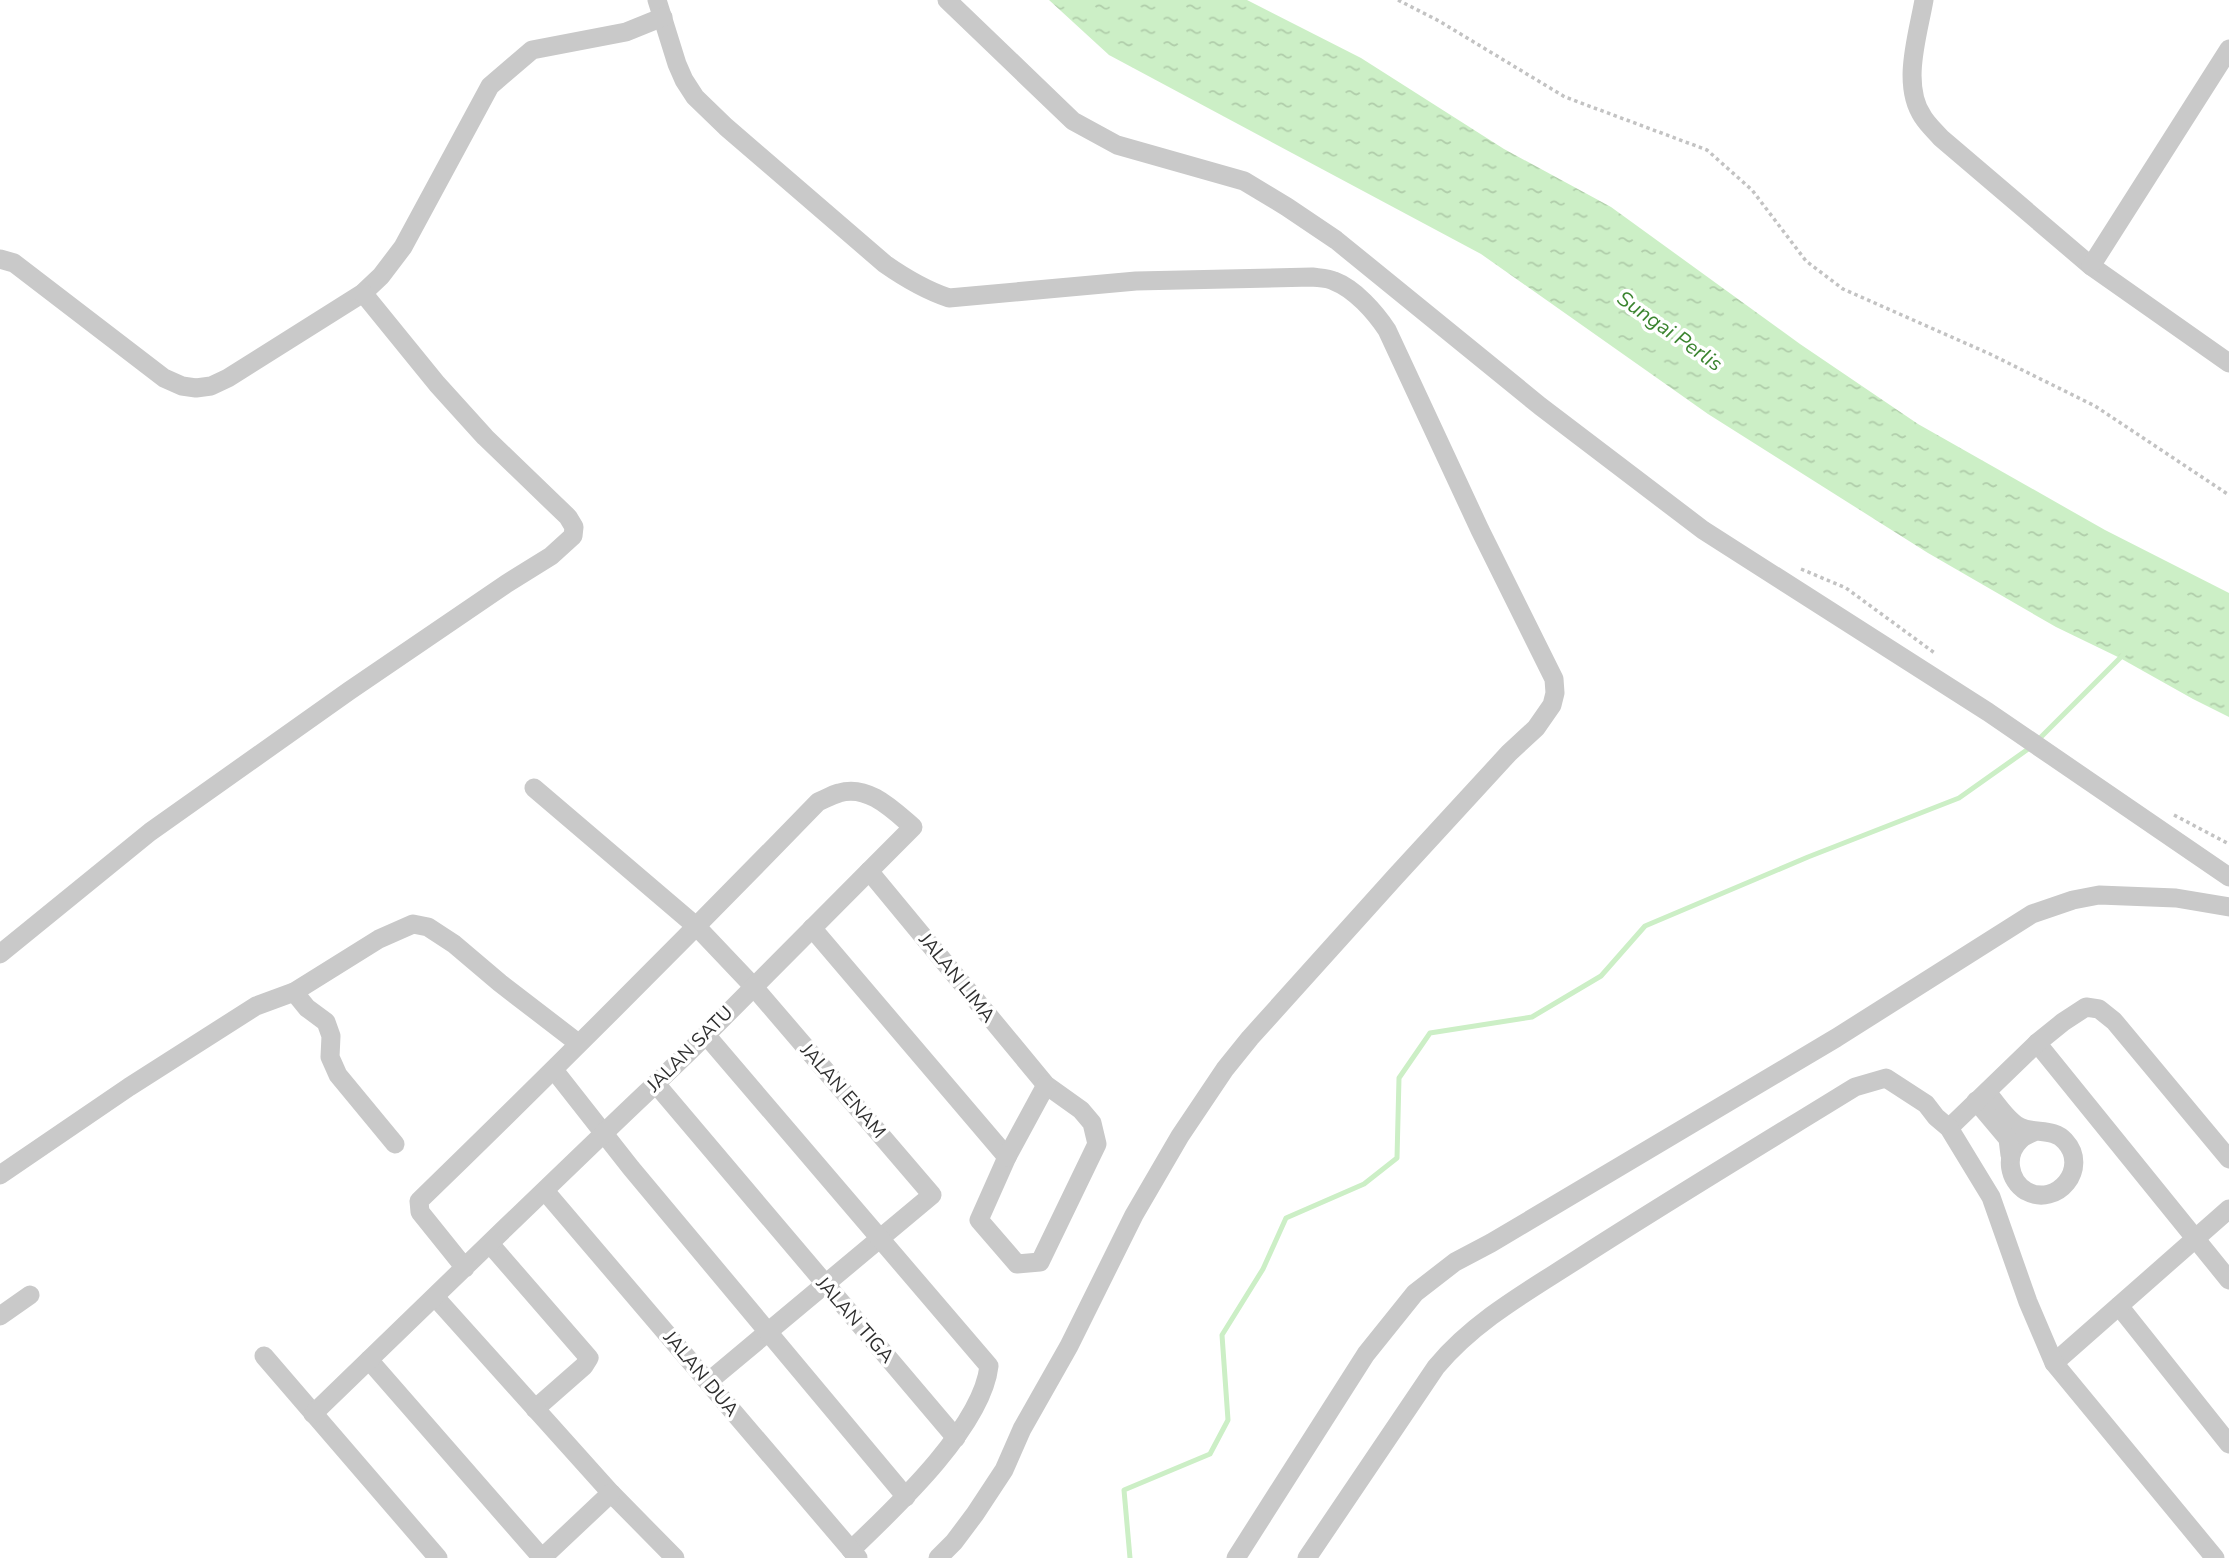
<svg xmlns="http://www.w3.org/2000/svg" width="2229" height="1558" font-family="'Nunito Sans',sans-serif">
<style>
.water{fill:url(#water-ripples)}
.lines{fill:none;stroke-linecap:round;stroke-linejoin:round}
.stream{stroke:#ccefc6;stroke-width:5}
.path{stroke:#c3c3c3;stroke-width:3.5;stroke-dasharray:3.5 3.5;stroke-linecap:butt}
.minor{stroke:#c9c9c9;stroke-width:19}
.labels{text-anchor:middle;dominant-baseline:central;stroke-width:7;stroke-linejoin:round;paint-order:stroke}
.street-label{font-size:19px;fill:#2f2f2f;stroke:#fff}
.water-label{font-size:21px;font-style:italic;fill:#3c8530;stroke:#fff}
</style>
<defs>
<pattern id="water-ripples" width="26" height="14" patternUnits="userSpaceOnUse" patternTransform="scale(1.75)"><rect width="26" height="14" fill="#ccefc6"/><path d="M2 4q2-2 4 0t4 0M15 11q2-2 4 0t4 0" fill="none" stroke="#b0cdaa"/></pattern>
</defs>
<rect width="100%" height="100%" fill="#fff"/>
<polygon class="water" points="1049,0 1247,0 1361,58 1504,149 1611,207 1800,344 1918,424 2105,530 2229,593 2229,717 2193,699 2120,658 2056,627 1928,553 1708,414 1481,254 1109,55"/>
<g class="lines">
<g class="stream">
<polyline points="2038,740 2125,653"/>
<polyline points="1130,1558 1124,1490 1210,1454 1228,1420 1222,1335 1263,1269 1286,1218 1364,1184 1397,1158 1399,1078 1430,1033 1532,1017 1601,976 1645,926 1808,857 1959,798 2031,747"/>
</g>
<g class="path">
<polyline points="1398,0 1439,21 1565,97 1707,150 1752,190 1806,261 1843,289 1990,354 2095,406 2229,495"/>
<polyline points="1801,569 1846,588 1936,654"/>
<polyline points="2174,815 2229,844"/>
</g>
<g class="minor">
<path d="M657,0L677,64L684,80L695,97L726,127L885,264C905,278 925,290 949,298L1136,281L1312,277C1319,278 1328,278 1334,281C1355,289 1375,312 1387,330L1480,530L1554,679L1555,693L1552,705L1536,728L1509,753L1395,877L1250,1038L1225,1069L1180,1136L1134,1215L1069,1346L1022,1429L1004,1470L975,1514L954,1542L938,1558"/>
<polyline points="947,0 1073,121 1117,145 1244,181 1287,207 1336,240 1540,406 1703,530 1988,712 2229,877"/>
<path d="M1924,0C1918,35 1901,85 1923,117C1928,125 1935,131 1941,138L2091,266L2229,363"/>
<polyline points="0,259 14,263 164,378 182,386 196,388 211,386 228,378 363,293 381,276 403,247 490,86 532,50 626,32 663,17"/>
<polyline points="2091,266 2229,49"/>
<polyline points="534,788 697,927 753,986 932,1195 708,1382"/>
<polyline points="812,928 1007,1157 979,1220 1017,1264 1040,1262 1097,1144 1092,1123 1081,1110 1046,1085 869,871"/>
<polyline points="0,954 150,832 349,691 506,584 551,556 573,536 574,527 568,517 485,437 437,384 363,293"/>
<polyline points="294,992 307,1008 326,1022 331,1036 330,1057 338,1075 395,1144"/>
<path d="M706,1035L989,1366C982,1427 895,1508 851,1550"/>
<polyline points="2037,1043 2229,1280"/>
<polyline points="554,1070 631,1168 906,1497"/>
<polyline points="656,1084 956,1438"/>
<path d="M1987,1092C1996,1103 2008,1122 2020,1127C2035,1134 2054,1128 2065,1141C2090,1168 2057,1208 2026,1191C2009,1181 2004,1155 2020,1140C2023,1137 2029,1134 2034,1132"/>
<polyline points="1976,1101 2008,1139 2010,1155"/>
<polyline points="1949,1128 2037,1043 2063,1022 2086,1007 2099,1009 2114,1021 2229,1159"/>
<polyline points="1007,1157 1046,1085"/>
<polyline points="0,1175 129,1087 256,1006 294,992 379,939 413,924 428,927 454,944 500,983 578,1043"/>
<polyline points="545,1191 858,1558"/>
<polyline points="490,1244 589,1358 584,1366 535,1409"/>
<polyline points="435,1297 611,1493 675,1558"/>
<polyline points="2119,1306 2229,1444"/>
<polyline points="0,1316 30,1295"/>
<polyline points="264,1356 438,1558"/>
<polyline points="369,1360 542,1558"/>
<polyline points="2054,1363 2229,1209"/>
<path d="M313,1414C410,1320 506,1227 603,1134C638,1100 673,1068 707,1034C775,966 844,896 913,827C893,810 868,784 839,793C832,795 825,799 818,802C687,937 554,1070 419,1201L420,1212L465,1268"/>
<polyline points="542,1558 611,1493"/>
<polyline points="1236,1558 1366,1354 1415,1293 1455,1262 1491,1243 1836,1038 2032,914 2073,900 2099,895 2176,898 2229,907"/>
<path d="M1307,1558L1436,1367C1476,1319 1532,1289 1584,1255C1673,1198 1764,1143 1855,1087L1886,1078L1926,1104L1936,1117L1949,1128L1991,1197L2028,1302L2054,1363L2215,1558"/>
</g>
</g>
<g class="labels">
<g class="street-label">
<text transform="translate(957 978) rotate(51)">JALAN LIMA</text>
<text transform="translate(690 1049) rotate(-45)">JALAN SATU</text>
<text transform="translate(843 1091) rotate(49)">JALAN ENAM</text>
<text transform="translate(855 1320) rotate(49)">JALAN TIGA</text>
<text transform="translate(701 1374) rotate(50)">JALAN DUA</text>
</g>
<g class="water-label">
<text transform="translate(1670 331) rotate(35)">Sungai Perlis</text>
</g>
</g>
</svg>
